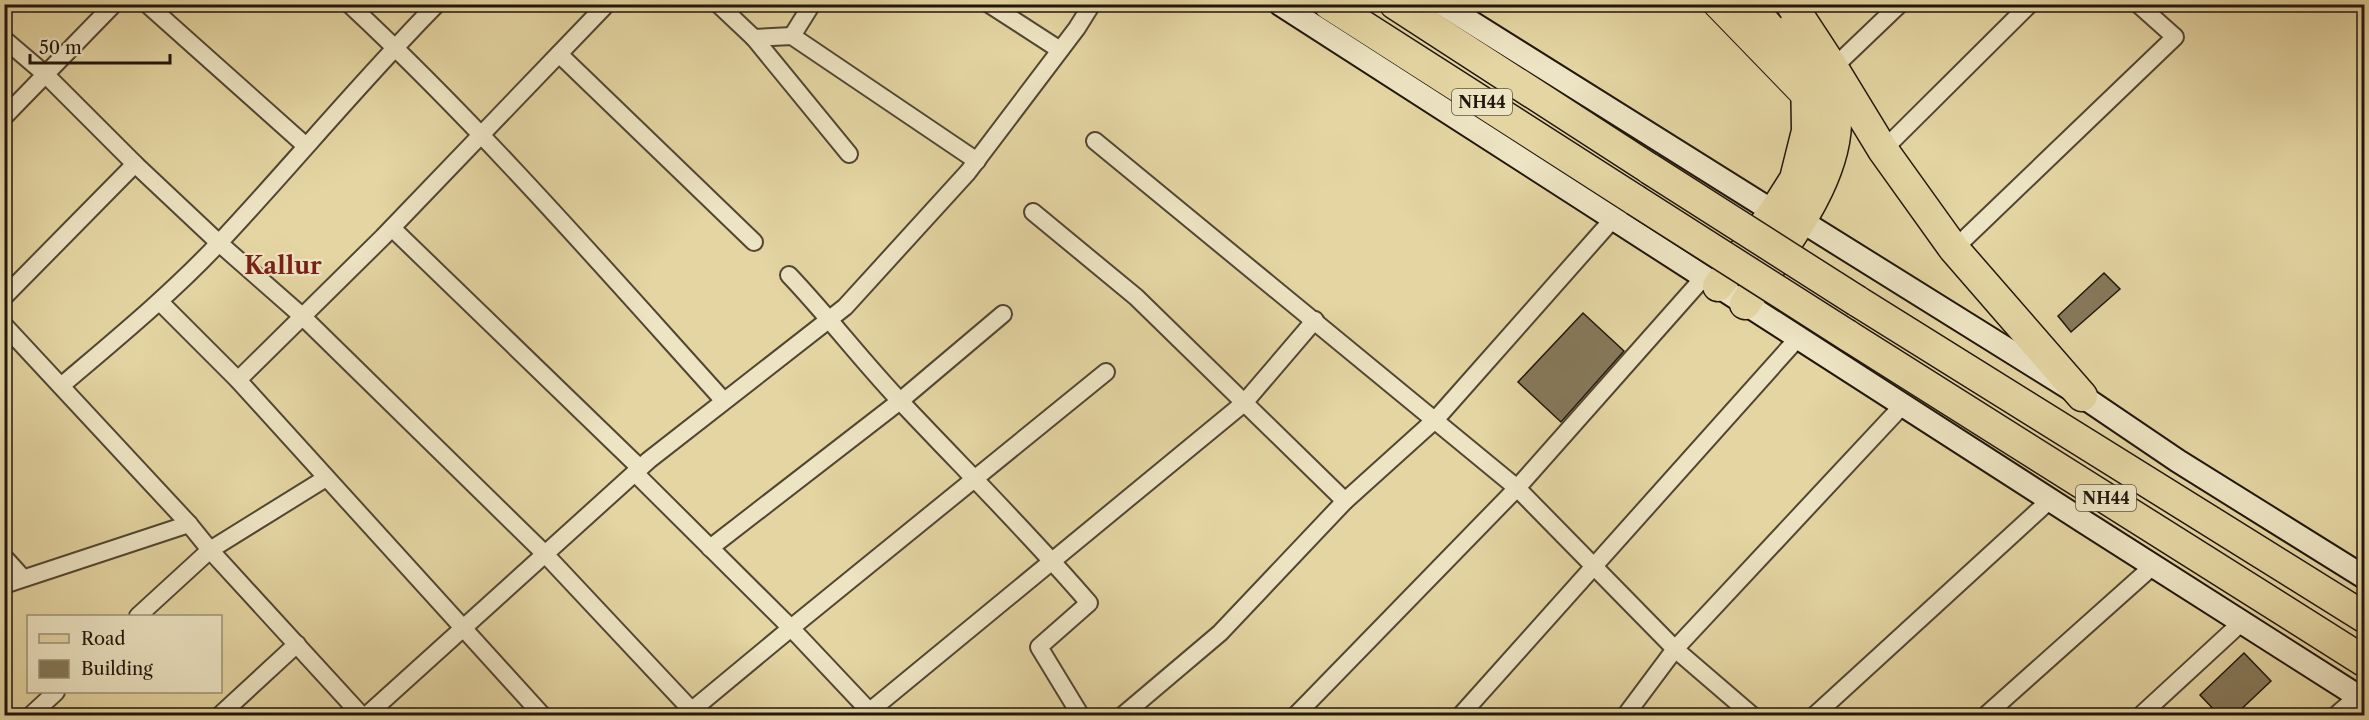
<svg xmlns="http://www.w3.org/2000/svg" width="2369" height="720" font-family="'Libre Caslon Text',serif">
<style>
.building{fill:#86795a;stroke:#21160c;stroke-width:1.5}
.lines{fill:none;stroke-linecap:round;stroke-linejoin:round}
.street-casing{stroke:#524632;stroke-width:20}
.secondary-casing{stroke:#21160c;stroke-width:26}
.primary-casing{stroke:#21160c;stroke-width:28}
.highway-casing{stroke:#21160c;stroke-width:33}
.street{stroke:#ede4c3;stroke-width:16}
.secondary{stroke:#ede4c3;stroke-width:22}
.primary{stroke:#e4d5a2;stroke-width:26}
.highway{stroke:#e4d5a2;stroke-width:30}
.rail{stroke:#21160c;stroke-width:4.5;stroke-dasharray:10 10;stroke-linecap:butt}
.highway-bridge-casing{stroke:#21160c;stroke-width:33;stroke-linecap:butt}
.highway-bridge{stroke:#e4d5a2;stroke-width:30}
.labels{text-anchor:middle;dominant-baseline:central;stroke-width:4.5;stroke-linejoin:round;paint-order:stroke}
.shield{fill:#ede4c3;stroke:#5e5443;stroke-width:1.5}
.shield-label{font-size:16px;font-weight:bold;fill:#21160c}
.district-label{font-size:24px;font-weight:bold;fill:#7a1f14;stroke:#ede4c3}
</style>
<rect width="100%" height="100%" fill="#e4d5a2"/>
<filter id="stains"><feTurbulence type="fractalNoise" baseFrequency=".00333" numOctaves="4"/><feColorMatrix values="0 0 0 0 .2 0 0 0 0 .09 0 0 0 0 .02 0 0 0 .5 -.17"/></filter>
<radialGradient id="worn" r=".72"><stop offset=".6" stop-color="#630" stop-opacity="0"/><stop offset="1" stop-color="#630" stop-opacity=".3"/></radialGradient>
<g class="building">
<polygon points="2104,273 2120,289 2071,332 2058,316"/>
<polygon points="1583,313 1624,351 1561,422 1518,382"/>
<polygon points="2244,653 2271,681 2234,716 2220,716 2200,695"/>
</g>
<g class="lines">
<defs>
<g id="street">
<polyline points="147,4 306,146"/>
<path d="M349,4C482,128 603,267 724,401"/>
<polyline points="718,4 754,38 792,36 977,161"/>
<polyline points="989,4 1060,50"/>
<polyline points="792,36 812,4"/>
<polyline points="754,38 849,154"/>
<polyline points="4,39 45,74 135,164 219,243 302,316 545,554 697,716"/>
<polyline points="559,54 754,242"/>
<polyline points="1833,68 1900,4"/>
<polyline points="4,117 114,4"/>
<polyline points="1095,141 1517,488 1675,649 1753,716"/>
<polyline points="1883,150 2030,4"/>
<polyline points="1033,212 1136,297 1345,501"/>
<polyline points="392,228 640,468"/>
<polyline points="1954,249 2175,37 2138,4"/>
<path d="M789,275C828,316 862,361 901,402C964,469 1029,533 1089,603L1039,647L1081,716"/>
<polyline points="4,297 135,164"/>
<polyline points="160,302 238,380 543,716"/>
<polyline points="4,325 189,524 210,550 362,716"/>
<polyline points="238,380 383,237 604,7"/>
<path d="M61,386C115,340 170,295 219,243C293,164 361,81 437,4"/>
<polyline points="635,473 791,628 685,716"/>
<polyline points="710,548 900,401 1003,314"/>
<polyline points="4,557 23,578"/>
<polyline points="4,585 189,524"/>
<polyline points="138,616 210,550 326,478"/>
<polyline points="870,711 1244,403 1315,320"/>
<polyline points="30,716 56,692"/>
<polyline points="219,716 297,644"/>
<polyline points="366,716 649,460 845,307 968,172 1077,28 1092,4"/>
<polyline points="874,716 791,628 1106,372"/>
<polyline points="1122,716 1220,633 1345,501 1436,419 1613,219"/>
<polyline points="1295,716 1517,488 1704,277"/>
<polyline points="1460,716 1798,338"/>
<polyline points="1625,716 1675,649 1903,405"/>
<polyline points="1814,716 2050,500"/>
<polyline points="1985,716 2153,566"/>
<polyline points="2140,716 2242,622"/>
<polyline points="2335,716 2358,696"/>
</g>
<g id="secondary">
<polyline points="1280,4 2086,523 2364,700"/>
<polyline points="1442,4 1774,212 1800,220 2082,396 2178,461 2364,577"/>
</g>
<g id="primary">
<polyline points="1716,4 1807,98"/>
<polyline points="1751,4 1806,67"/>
</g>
<g id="highway">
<polyline points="1329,4 1635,200"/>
<polyline points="1395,4 1650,169"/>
<polyline points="1791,4 1833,68 1883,150 1954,249 2082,396"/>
<polyline points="1718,286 1774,212 1795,179 1807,131 1806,67 1794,26"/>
<polyline points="1857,301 2364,617"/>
<path d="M1745,304C1778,253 1834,187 1836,124C1837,107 1834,90 1833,73"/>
<polyline points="1847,335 2364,661"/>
</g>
</defs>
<use href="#street" class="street-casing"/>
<use href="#secondary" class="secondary-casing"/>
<use href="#primary" class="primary-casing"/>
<use href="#highway" class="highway-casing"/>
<use href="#street" class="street"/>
<use href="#secondary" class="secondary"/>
<use href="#primary" class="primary"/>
<use href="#highway" class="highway"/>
<polyline class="rail" points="2343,4 2364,23"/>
<defs>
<g id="highway-bridge">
<polyline points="1650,169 1857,301"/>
<polyline points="1635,200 1847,335"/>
</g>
</defs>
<use href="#highway-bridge" class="highway-bridge-casing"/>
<use href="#highway-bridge" class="highway-bridge"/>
</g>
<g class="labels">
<g class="shield">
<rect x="1452" y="89" width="60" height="26" rx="4.5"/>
<rect x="2076" y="485" width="60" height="26" rx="4.5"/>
</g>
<g class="shield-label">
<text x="1482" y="102">NH44</text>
<text x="2106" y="498">NH44</text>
</g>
<g class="district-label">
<text x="283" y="265">Kallur</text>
</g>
</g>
<rect width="2369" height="720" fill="none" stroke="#e4d5a2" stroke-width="24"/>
<rect x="6" y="6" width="2357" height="708" fill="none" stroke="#21160c" stroke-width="3"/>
<rect x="12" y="12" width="2345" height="696" fill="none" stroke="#21160c" stroke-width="1.5"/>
<rect x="27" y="615" width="195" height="78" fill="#ede4c3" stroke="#9b927a" stroke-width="1.5"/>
<rect x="39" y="634" width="30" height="9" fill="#e4d5a2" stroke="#9b927a" stroke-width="1.5"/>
<text x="81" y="645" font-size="18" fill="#21160c">Road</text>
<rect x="39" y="660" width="30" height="18" fill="#86795a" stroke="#9b927a" stroke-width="1.5"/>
<text x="81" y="675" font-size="18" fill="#21160c">Building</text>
<path d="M30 54v9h140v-9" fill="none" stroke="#21160c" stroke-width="3"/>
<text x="39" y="54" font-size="18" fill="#21160c" stroke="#ede4c3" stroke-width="4.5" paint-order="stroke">50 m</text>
<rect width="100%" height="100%" filter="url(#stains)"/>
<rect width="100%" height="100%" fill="url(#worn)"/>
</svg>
